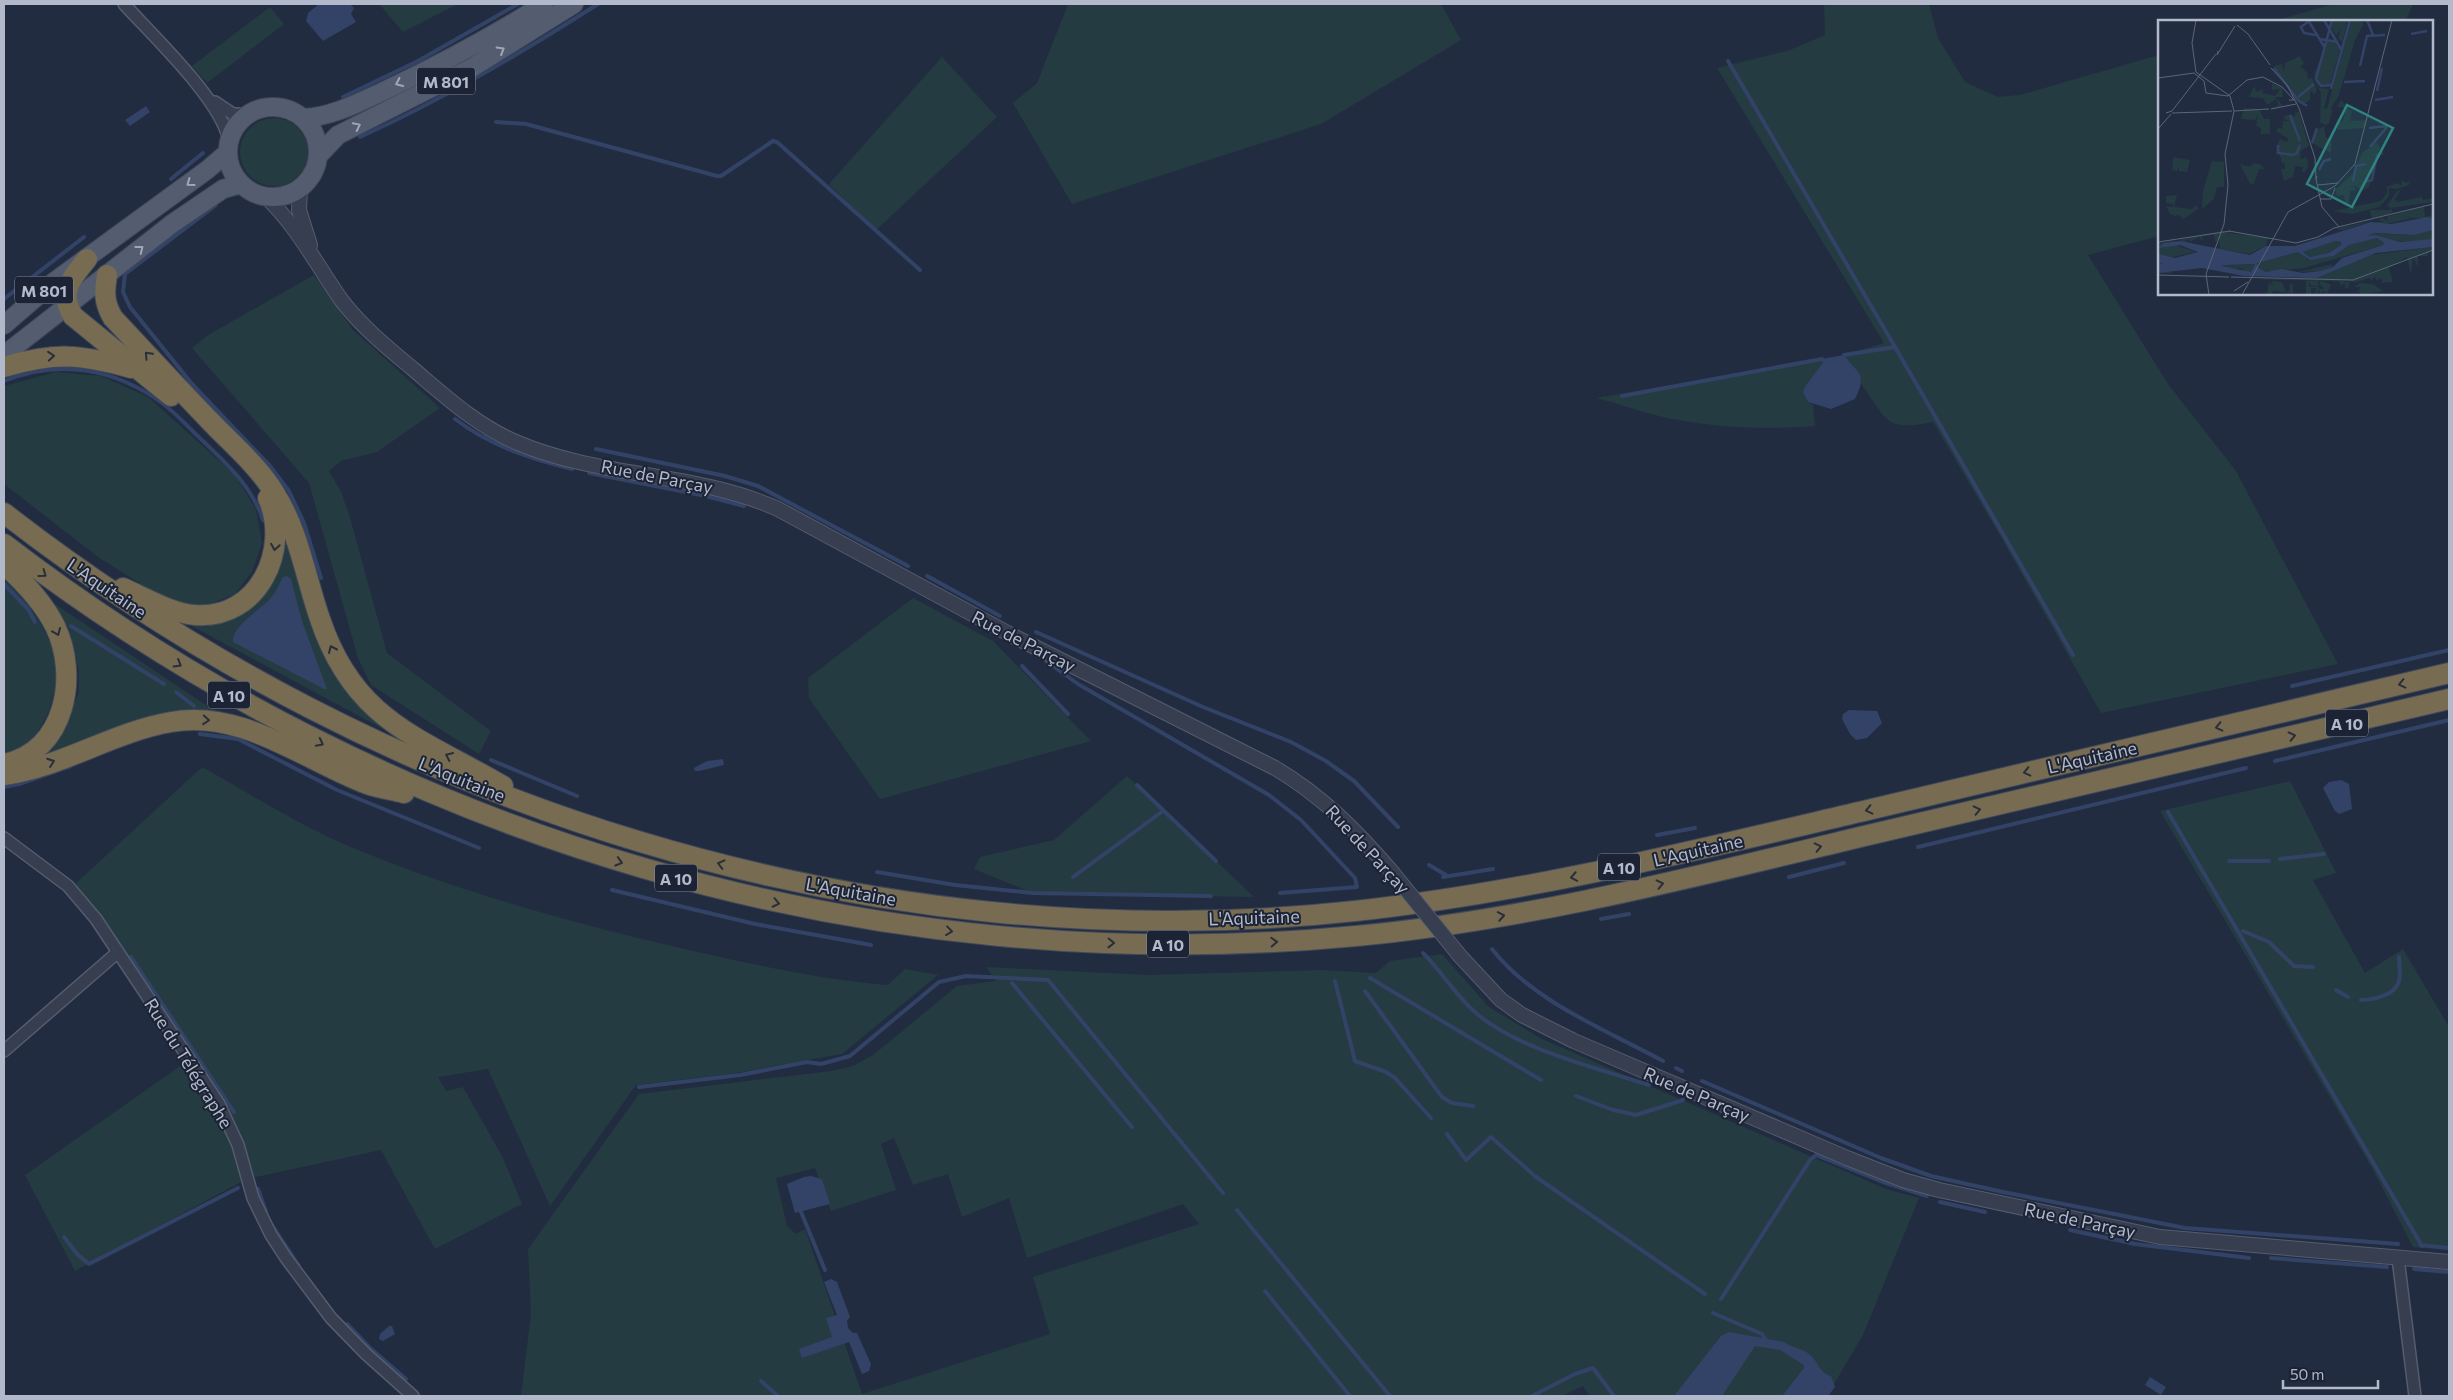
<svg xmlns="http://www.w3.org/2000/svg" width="2453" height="1400" font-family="Commissioner,sans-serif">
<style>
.green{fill:#243b41;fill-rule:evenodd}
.water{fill:#324367}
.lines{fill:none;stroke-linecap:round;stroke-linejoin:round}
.stream{stroke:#324367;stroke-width:4}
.minor-casing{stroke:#545c6e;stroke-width:14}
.tertiary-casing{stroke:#545c6e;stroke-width:16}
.primary-casing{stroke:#3f4759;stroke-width:20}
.motorway-casing{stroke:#41495b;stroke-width:22}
.minor{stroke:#363e50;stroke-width:11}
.tertiary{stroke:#363e50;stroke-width:14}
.primary{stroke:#545d70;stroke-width:18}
.motorway{stroke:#776c52;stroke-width:20}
.tertiary-bridge-casing{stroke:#545c6e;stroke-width:16;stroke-linecap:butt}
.tertiary-bridge{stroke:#363e50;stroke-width:14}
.oneway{stroke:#9fa7b9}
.oneway2{stroke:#292e39}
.labels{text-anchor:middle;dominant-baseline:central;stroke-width:4;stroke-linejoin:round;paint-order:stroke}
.shield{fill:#1b2335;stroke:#858c9e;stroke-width:1}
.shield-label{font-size:16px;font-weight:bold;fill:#b2b9cb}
.street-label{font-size:18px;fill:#b2b9cb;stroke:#1b2335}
.inset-river{fill:none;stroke:#324367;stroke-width:2.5}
.inset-road{fill:none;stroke:#5c6478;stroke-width:1}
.view{fill:#308381;fill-opacity:0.15;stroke:#308381;stroke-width:2.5}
.inset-edge{fill:none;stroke:#b2b9cb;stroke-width:2.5}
</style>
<rect width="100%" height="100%" fill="#222c40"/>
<g class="green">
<polygon points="379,4 458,4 403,32"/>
<polygon points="1068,4 1441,4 1461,40 1321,124 1072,204 1013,103 1037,83"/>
<path d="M1824,4H1929L1938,38L1965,82L1998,97L2020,95L2159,55V236L2088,255L2168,384L2236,471L2338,664L2101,713L1998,532L1933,422C1884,432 1888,420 1861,384V378L1844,355L1884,343L1717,68L1790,50L1825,35Z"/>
<polygon points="2334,4 2413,4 2406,21 2274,21"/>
<polygon points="270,7 284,24 207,83 192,66"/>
<polygon points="942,57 997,117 875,231 829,184"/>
<circle cx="274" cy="152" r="34"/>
<polygon points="314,275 353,330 440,408 377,452 341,461 329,471 341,492 349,514 387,653 491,731 479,754 371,685 358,658 309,483 192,348 208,335"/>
<path d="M1822,359L1824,363L1806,385L1808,402L1813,405L1815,426C1763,430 1706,428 1655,415C1635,410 1616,403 1596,398Z"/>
<polygon points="56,372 101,376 148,397 234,474 256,509 262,543 252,572 235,594 208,605 182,605 155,593 98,557 4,484 4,386"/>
<path d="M282,523C301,569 304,624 330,668C344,693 364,711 385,730L188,624L239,613Z"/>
<path d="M4,578C25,597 46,627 54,654C62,686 47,732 19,749C15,751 8,752 4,753Z"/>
<polygon points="913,598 993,641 1091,741 880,799 809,698 808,678"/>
<polygon points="52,602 209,707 219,712 170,714 39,756 61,735 79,693 79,671 69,629"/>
<path d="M204,768C247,792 293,821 337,841C446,888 560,920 676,947C746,963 817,979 888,985L905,969L938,975L842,1054L730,1074L636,1085L550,1206L488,1069L438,1077L446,1091L463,1087L503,1158L522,1204L435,1249L381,1150L247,1179L239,1134L100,919L74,885L200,769Z"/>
<polygon points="1127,776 1254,897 1033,893 974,869 980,857 1054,840"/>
<polygon points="2290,781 2336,873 2313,880 2365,973 2403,949 2449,1027 2449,1250 2413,1247 2372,1168 2160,811"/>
<path d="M1442,954L1489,1007L1542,1039L1886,1189L1919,1198L1863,1335L1827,1396H1590L1583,1386L1562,1396H521L531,1314L528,1249L639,1094L832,1071L853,1066L873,1055L957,986L996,981L986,967L1148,975L1321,970L1376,973L1390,961ZM894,1138L913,1185L948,1174L962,1217L1009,1198L1027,1258L1183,1204L1199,1224L1033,1277L1050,1334L862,1394L805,1229L796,1234L787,1226L776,1178L815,1168L831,1211L896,1190L881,1144Z"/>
<polygon points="186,1062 228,1132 241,1182 75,1271 25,1175"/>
</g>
<g class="water">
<polygon points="319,4 350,4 354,8 351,14 356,22 323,41 306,21 308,13"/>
<polygon points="146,106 150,112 130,126 125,120"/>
<path d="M1844,355C1858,374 1868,374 1855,399L1831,409L1808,402L1803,392L1806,385L1823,363L1822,359Z"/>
<path d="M287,576L291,579L302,621L327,689H324L233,642C231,627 261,609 271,598C276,592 279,584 283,577Z"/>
<polygon points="1849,710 1877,711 1882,723 1867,738 1856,740 1850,734 1842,719 1843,714"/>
<polygon points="723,759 724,765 699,771 695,771 694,768 707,761"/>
<polygon points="2341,780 2349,784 2352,809 2339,814 2335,811 2323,788 2329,782"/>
<polygon points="811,1176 822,1179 830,1204 795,1213 787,1184 804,1177"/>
<polygon points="831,1279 837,1282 850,1317 847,1321 848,1328 853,1333 857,1333 871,1364 869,1371 862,1374 849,1342 802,1358 799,1349 832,1337 826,1318 837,1315 824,1282"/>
<polygon points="389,1326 392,1326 395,1334 383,1341 379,1339 380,1334"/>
<path d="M1729,1332L1784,1342C1792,1348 1802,1348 1809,1354C1818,1361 1820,1374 1831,1376L1835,1387L1828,1396H1782L1804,1368V1365L1780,1350L1755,1346L1722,1396H1674L1721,1336Z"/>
<polygon points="2150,1377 2166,1387 2161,1395 2145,1385"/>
</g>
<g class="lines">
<g class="stream">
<polyline points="1728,61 1895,347 1844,355"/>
<polyline points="343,97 418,61 518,4"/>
<polyline points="496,122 526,124 717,176 721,176 773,141 777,142 920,270"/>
<path d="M360,137C444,99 521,53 598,4"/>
<polyline points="171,179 203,153"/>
<polyline points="216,205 125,274 123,292 130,307 192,384 270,466 289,491 304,523 321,578"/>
<polyline points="4,299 84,237"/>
<polyline points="1895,347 2073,655"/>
<path d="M4,381C59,359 114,368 162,403C177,414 190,429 204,442C229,466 252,487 263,520"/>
<polyline points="1622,396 1822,359"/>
<path d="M455,419C489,445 530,459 572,469"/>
<polyline points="596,449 725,476 758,486 908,566"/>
<polyline points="589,473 706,496 744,506"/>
<polyline points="927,576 1000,616"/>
<polyline points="4,584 28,609 35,622"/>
<polyline points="71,626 164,684"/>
<polyline points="1036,632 1203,707 1291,742 1326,761 1354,781 1398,827"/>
<polyline points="1046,661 1078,684 1269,795 1301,820 1355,878 1357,887 1280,893"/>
<polyline points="1022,666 1068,714"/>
<polyline points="2292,686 2449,650"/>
<polyline points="176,692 194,706"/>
<polyline points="200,734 238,739 337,790 479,848"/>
<polyline points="491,760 577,796"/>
<polyline points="2275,761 2449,720"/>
<polyline points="1137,785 1216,861"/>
<polyline points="4,787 19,784 71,766"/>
<polyline points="2168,812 2422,1246"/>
<polyline points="1657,835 1695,828"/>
<polyline points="1918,847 2246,768"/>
<polyline points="2280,859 2324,854"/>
<polyline points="2229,861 2269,861"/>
<polyline points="1429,865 1446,875"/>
<polyline points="877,872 955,885 1033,893 1211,896"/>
<polyline points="1073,877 1163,811"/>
<polyline points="1443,877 1493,869"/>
<polyline points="1789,877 1844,863"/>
<polyline points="612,890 755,924 871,945"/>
<polyline points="1601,919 1629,914"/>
<polyline points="2243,931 2269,942 2294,966 2313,967"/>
<path d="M1492,949C1532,1001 1606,1030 1663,1061"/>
<path d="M1423,953C1442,972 1456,996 1476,1013C1517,1049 1597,1068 1649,1085"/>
<polyline points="131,957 234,1112"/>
<polyline points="1370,978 1541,1080"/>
<polyline points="1335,981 1355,1061 1386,1072 1395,1078 1431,1118"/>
<polyline points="1012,983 1132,1127"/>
<polyline points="2336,990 2348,997"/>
<polyline points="1365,991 1442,1097 1452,1103 1473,1106"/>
<path d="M2361,1000C2373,1000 2396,995 2399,981C2401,974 2399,964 2399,957"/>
<polyline points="1676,1068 1682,1071"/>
<polyline points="1702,1081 1881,1158 1931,1176 2003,1192 2185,1228 2398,1244"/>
<polyline points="639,1087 740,1075 807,1062 821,1064 850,1056 939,982 966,976 1048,980 1223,1193"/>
<polyline points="1576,1096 1613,1110 1636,1115 1683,1100"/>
<polyline points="1447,1134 1466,1160 1491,1137 1536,1177 1705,1294"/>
<polyline points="258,1189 266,1212"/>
<polyline points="1940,1202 1985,1212"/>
<polyline points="1237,1210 1390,1396"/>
<polyline points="801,1212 825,1270"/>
<polyline points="272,1225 299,1266"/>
<polyline points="2070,1230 2135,1244 2249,1258"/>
<polyline points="64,1237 77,1254 89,1264 238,1188"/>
<polyline points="2420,1245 2449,1248"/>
<polyline points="2271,1258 2387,1267"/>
<polyline points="2414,1269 2449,1272"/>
<polyline points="1265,1291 1350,1396"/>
<polyline points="1721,1299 1810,1160 1816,1155 1883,1182 1927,1196"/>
<polyline points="1713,1313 1762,1334 1768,1343"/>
<polyline points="347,1324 370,1348 406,1379"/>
<polyline points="761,1381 778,1396"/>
<polyline points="1532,1396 1575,1374 1593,1368 1614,1396"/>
</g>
<defs>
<g id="minor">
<path d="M124,4C154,37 220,99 229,140"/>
<polyline points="215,102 233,114 249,114"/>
<polyline points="4,838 68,886 96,919 219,1104 238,1145 253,1198 271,1235 286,1258 331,1318 366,1354 413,1396"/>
<polyline points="4,1051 118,952"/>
<polyline points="2398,1258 2415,1396"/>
</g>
<g id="tertiary">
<polyline points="300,189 299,210 310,245"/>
<path d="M266,197C298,227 317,266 342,301C362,327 388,348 413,369C446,397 477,426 518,443C601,478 695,472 778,509L1013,636L1275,768C1322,796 1357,831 1392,872"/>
<polyline points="1460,956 1501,1000 1522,1015 1574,1041 1847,1158 1903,1180 1939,1190 2160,1237 2449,1262"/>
</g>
<g id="primary">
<circle cx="273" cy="152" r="45"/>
<path d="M303,118C332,117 360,102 386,90C441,64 493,36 544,4"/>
<polyline points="319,155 338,135 473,67 574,4"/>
<polyline points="4,325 55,281 207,170 228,152"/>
<polyline points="4,355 173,223 223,189 241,184"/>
</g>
<g id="motorway">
<path d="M87,259C72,278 58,291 73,316L171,396"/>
<path d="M107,275C104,292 104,303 113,318C146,353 178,388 211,422C233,445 257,465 274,492C299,531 305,576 320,619C354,721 419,737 503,786"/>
<path d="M4,367C55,352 80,354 131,368"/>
<path d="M4,513C384,808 873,963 1355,911C1530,892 1701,849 1872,809C2065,763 2257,718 2449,673"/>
<path d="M4,544C388,839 873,982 1356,936C1527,920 1694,877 1860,837C2057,791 2253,745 2449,699"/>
<path d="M4,564C24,582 43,602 55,626C79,675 66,752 4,764"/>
<path d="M123,588C146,598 170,613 195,615C258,620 291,550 268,498"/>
<path d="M4,775C62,767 113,732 171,722C242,709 304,760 367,784C379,788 392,790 404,793"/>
</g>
</defs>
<use href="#minor" class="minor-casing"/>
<use href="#tertiary" class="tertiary-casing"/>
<use href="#primary" class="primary-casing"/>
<use href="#motorway" class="motorway-casing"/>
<use href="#minor" class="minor"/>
<use href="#tertiary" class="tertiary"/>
<use href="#primary" class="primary"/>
<use href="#motorway" class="motorway"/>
<defs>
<polyline id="tertiary-bridge" points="1392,872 1460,956"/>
</defs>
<use href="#tertiary-bridge" class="tertiary-bridge-casing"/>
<use href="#tertiary-bridge" class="tertiary-bridge"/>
</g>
<defs><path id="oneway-chevron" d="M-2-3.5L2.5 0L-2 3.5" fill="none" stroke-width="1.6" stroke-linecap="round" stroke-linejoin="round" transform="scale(1.25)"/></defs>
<g class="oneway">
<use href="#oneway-chevron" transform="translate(501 50) rotate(-31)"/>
<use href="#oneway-chevron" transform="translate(399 83) rotate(155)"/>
<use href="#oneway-chevron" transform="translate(357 126) rotate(-26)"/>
<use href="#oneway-chevron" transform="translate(190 183) rotate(144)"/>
<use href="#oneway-chevron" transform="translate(140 249) rotate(-38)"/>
</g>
<g class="oneway2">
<use href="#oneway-chevron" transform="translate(148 355) rotate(-133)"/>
<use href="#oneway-chevron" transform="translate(51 356) rotate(-5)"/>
<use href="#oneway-chevron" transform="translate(275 547) rotate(99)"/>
<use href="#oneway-chevron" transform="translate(43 574) rotate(36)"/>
<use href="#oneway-chevron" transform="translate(57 632) rotate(67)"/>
<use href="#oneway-chevron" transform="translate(332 649) rotate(-114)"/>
<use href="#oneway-chevron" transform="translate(178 664) rotate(31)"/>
<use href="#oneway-chevron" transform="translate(2402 684) rotate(167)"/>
<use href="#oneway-chevron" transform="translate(206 720) rotate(4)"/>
<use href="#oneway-chevron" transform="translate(2219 727) rotate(167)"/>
<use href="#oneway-chevron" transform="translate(2292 736) rotate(-13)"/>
<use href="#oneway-chevron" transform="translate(320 743) rotate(27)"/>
<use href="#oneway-chevron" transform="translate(449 756) rotate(-155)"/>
<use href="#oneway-chevron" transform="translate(51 762) rotate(-20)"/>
<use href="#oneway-chevron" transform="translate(2027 772) rotate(167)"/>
<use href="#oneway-chevron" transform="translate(1869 810) rotate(167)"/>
<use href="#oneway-chevron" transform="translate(1977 810) rotate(-13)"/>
<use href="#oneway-chevron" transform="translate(1818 847) rotate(-13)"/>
<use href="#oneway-chevron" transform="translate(619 862) rotate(16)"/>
<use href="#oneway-chevron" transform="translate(721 864) rotate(-166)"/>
<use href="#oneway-chevron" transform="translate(1574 877) rotate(169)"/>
<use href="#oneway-chevron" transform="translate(1660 884) rotate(-13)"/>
<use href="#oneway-chevron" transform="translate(776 903) rotate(12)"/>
<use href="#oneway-chevron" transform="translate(1501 916) rotate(-10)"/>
<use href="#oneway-chevron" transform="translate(949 931) rotate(7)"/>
<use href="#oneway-chevron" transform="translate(1274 942) rotate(-3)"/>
<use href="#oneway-chevron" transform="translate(1111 943) rotate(1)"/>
</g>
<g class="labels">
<g class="shield">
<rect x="417" y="67.5" width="58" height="27" rx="4"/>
<rect x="15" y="276.5" width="58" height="27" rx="4"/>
<rect x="208" y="681.5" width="42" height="27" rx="4"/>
<rect x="2326" y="709.5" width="42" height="27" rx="4"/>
<rect x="1598" y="853.5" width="42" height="27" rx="4"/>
<rect x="655" y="864.5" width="42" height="27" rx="4"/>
<rect x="1147" y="930.5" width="42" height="27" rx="4"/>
</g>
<g class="shield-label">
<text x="446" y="81">M 801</text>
<text x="44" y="290">M 801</text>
<text x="229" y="695">A 10</text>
<text x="2347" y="723">A 10</text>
<text x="1619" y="867">A 10</text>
<text x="676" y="878">A 10</text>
<text x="1168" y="944">A 10</text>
</g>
<g class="street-label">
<text transform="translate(657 476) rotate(11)">Rue de Parçay</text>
<text transform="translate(107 588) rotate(34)">L'Aquitaine</text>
<text transform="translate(1024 641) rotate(27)">Rue de Parçay</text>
<text transform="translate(2092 757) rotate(-13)">L'Aquitaine</text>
<text transform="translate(462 779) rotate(22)">L'Aquitaine</text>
<text transform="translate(1368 849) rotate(47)">Rue de Parçay</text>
<text transform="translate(1698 850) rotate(-13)">L'Aquitaine</text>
<text transform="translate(851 891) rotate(10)">L'Aquitaine</text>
<text transform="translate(1254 917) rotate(-2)">L'Aquitaine</text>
<text transform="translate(189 1063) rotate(58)">Rue du Télégraphe</text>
<text transform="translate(1697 1094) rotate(23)">Rue de Parçay</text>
<text transform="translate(2080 1220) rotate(12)">Rue de Parçay</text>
</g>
</g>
<g transform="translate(2158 20)">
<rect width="275" height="275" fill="#222c40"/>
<path d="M175,0H190L184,22L180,18L183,9L178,15L173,8ZM193,0H202V1L192,24L202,1L206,3L197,20L181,75L172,90L175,89L171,103L167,105L162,102L163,73L158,64L156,55L162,39L158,61L161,68L171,69L166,88L169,89ZM169,21L177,22L182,30L172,65L169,67L161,64L159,59ZM142,36L146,44L142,46L149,52L150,59L154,58L159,70L156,75L154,71L152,73V80L145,85L138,82L134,70L116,46L124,44L126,51L127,43ZM114,63L124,68L125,77H117L125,86L114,88L121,85L118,79L109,85L105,78L91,77L96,67L99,72L104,69L105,73L117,76L122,69L114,70ZM183,80L194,92L192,101L209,100L207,108L180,110L178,102L185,101L188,88L179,87ZM86,88L101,89L106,99H112V114H103V108L98,106L100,94L97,100L83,99ZM141,92L151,126L143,131L142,139L149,137L150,146L147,152H144L145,147L137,146L135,157L126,161L123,149H127V144L124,143L119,126L122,119L128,122L131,119L118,111L121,107L124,109L125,101H131L125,98L127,96L133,94L137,97V93ZM166,106L168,118H174L173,133L154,123L158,111ZM219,122L226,135L220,136L211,167L204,171L197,166H192L197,167V171H192L191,183H187L186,175L179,176L177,170L195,153L204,133ZM15,137L32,140L29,152L21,151V146L19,151L14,150ZM54,141L66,142V167H59L56,179L44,189L45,171ZM96,143L102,144L107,149H101L96,164H92L82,144L92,147ZM252,160L251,165L239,169L231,168V176L221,187L194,194L175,191L223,181L230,171L228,167L240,163L243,166L244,161L249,163ZM239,171L243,170L237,179L239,182L264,177L265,180L275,178V182L233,188L235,193L214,199L212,190H231L233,188L229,186ZM19,175L16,187L34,189L38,185L40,189L25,199L20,194L18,196L12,194L8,186L15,187V184L8,183V176ZM266,186L267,197L275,195V199L254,198L229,204L213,202H225L220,199L185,210L178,209L225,198L230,201L228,197ZM275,210V219L269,221H231L216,215L201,219L214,213L252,215ZM64,211L77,214L110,217L108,226L91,234L62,229L61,218L58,222L55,215L44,216L45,221L41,217L32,222L31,219L27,221L25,220L39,225L41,227L21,220ZM219,218L226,223L225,225L146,248L108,252L100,248L99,243L143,231L150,240L176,236L191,225ZM17,221V225L38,232L15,237L18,242L13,253H0V223ZM177,221L183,223L182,226L171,233L153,237L145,232ZM275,227L269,236H260V247L255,237L253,255L249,237L231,248L235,262L224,263V258L218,260L217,256L214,260L211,258L199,262L184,261L192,263L190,268H187V263L182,266V262L173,261L96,259L159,258L213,235ZM97,244L92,253L81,249L86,250L84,248H79V250L63,246ZM174,244L175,247L162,251L140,252ZM114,261L124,262L128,272L132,271L131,265L135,264V273L116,271L114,272L116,275L109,274L111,262L115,266ZM148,261H160V266L163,261L173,264L169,274L165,270L163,274L161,270L166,268L162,265L160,266H153L151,262V267H161L160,273H157L159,268H153V275L160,274L148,275ZM202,263L215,264L225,271L202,275V272H196L201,271L202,267H196Z" fill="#243b41"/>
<path d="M270,197L275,199V210L256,215L217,213L208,216L217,215L242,222L275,219V227L218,233L159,258L86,256L44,248L0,253V245L5,243H0V234L17,238L40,232L22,225L0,228L6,223L22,221L92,235L108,226H137L213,202L233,204ZM219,218L226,223L225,225L184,238L175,247L162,251L145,253L124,249L108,252L100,248L99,243L140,232L152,240L176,236L191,225ZM177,221L183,222V225L171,233L152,237L145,232ZM97,244L93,252L63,246L69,245Z" fill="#324367" fill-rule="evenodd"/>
<path class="inset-river" d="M150,0L167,28M166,0L184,31M174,0L158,59L163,66L174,65M209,0L215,15M150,2L143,7L146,13L158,15M253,14L269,11M162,19L180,22M202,46L209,16L227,15M116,48L140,80L149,86M186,62L207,61M173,69L192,0M219,71L224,48M140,77L156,64M217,80L235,77M132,95L142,121M211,108L229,106M154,123L159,108M120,125V133L135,135L139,133L142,125M212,127L229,107M161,150L166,141L173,139M195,161L198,146L208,144M206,162L214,160L219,135H222"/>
<path class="inset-road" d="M38,0L34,23L38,52L72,76L76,91M79,5L90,14L112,45M60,31L59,35L77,6M113,48L129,65L141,88L157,138L158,159L159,156M0,58L36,53L46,61L48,73L70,76L89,60L105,57L124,67L136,80H131M113,89L138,84M76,91L111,89M8,93L14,91L58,34M14,93L74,91M0,109L13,94M158,159L164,187L181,207M160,165L180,163M162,179H173L177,168M71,211L138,223L160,217L176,208L275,184M0,222L72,211M0,255L71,257M73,257L195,260L275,230M76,271L90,262M51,275L48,254L66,204L70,165L67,134L76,91M84,275L130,192L177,166L197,144L234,0"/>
<path class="view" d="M189,85L235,108L194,187L149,164Z"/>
<rect width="275" height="275" class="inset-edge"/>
</g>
<rect width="2453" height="1400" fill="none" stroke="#b2b9cb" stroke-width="10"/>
<path d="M2283 1380v8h95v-8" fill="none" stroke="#b2b9cb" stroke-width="2.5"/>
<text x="2290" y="1380" font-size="15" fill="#b2b9cb" stroke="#1b2335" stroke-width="4" paint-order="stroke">50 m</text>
</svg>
